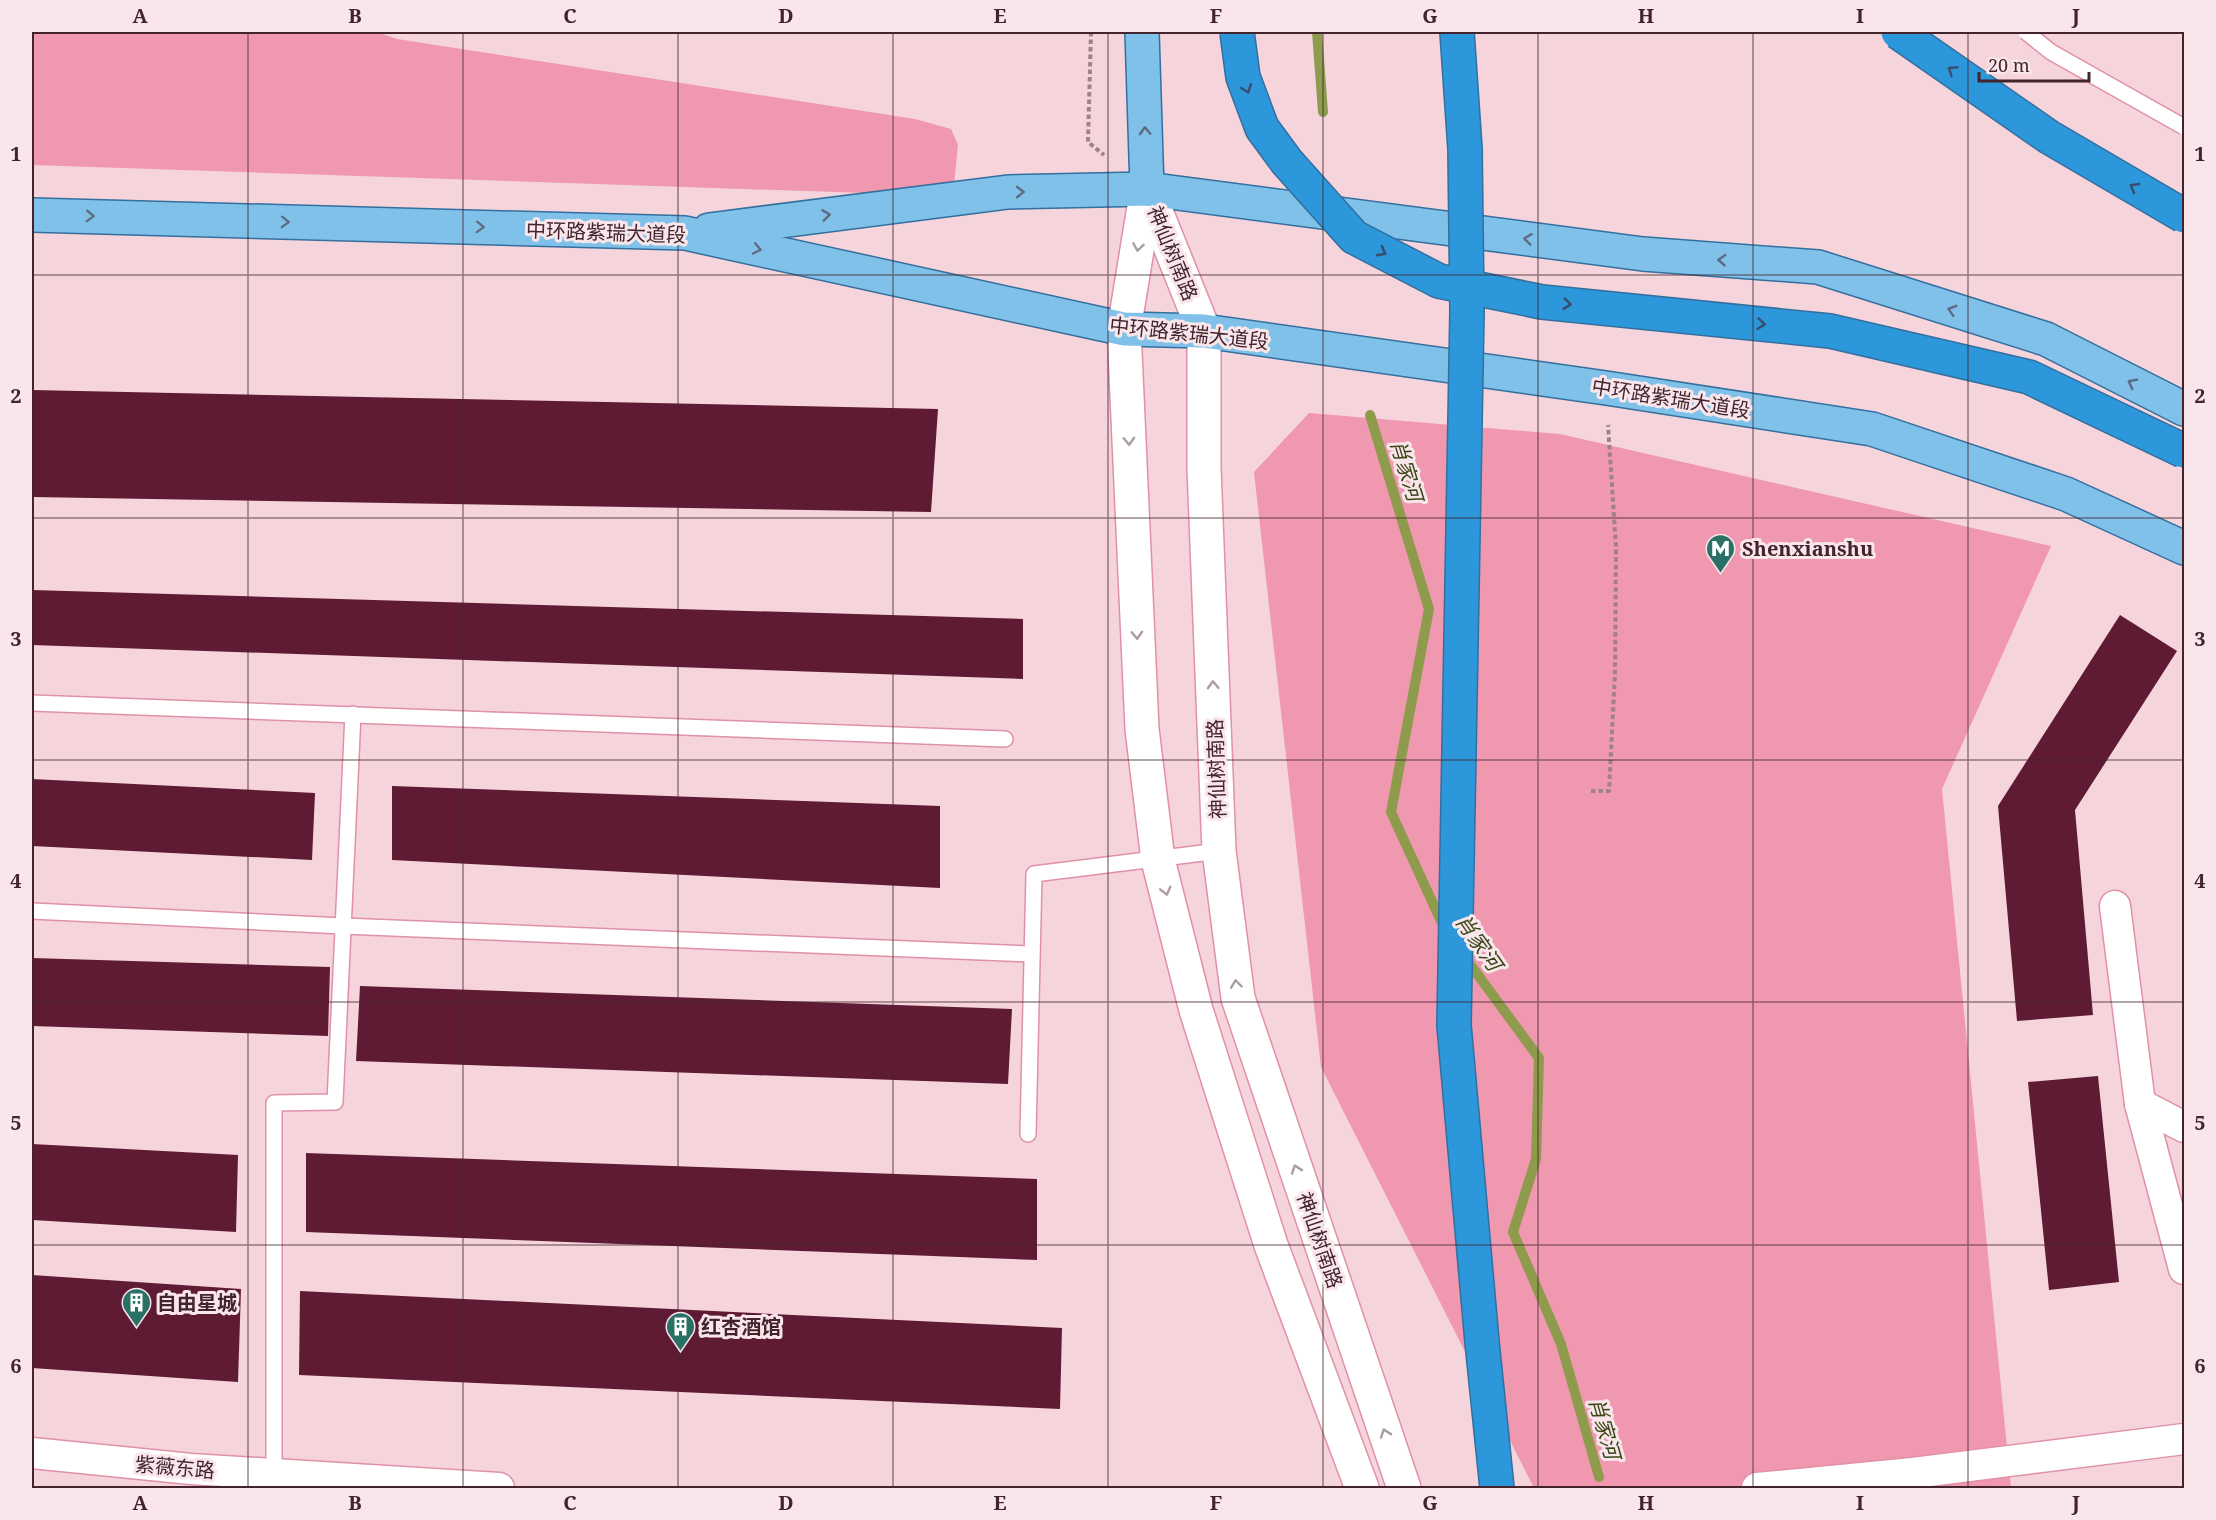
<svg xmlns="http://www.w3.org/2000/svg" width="2216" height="1520" font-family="'Noto Serif','Noto Sans SC',serif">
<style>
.green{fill:#ef98b0}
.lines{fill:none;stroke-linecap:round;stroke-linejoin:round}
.stream{stroke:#8f9b4c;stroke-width:10}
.building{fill:#5e1b33}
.lane-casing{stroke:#e091a7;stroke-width:18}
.street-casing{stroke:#e091a7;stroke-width:33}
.secondary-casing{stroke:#e091a7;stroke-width:36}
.primary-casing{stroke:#346f9e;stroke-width:36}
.path{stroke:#a18189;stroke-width:4;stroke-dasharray:4.5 3;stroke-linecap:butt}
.lane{stroke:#fff;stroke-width:15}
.street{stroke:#fff;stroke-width:30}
.secondary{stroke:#fff;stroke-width:33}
.primary{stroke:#80c1e9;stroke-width:33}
.lane-bridge-casing{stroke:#e091a7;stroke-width:18;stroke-linecap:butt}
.highway-bridge-casing{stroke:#346f9e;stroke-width:36;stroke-linecap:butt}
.lane-bridge{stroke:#fff;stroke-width:15}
.highway-bridge{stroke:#2c97db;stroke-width:33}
.oneway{stroke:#3b4c6a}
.oneway2{stroke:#5e6b82}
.oneway3{stroke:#aa9ca0}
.grid{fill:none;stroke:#43242d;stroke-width:1.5;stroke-opacity:0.55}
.labels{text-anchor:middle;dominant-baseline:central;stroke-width:6;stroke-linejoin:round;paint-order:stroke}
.street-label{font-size:20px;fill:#43242d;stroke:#f8e6ea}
.poi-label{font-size:20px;font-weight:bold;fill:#43242d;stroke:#f8e6ea;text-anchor:start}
.water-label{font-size:21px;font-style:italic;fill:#3a4617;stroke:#f8e6ea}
.neatline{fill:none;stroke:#43242d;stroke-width:2}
.grid-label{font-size:20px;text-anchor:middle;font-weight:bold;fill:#43242d}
</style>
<rect width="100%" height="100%" fill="#f6d4dc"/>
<g class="green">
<polygon points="32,32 377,32 397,39 915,119 951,129 958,145 953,196 32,165"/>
<polygon points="1309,413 1560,434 2051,546 1942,789 2011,1488 1534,1488 1321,1067 1254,472"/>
</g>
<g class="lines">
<g class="stream">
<polyline points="1317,32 1323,112"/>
<polyline points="1370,415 1429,609 1391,812 1446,932"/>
<polyline points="1464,956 1539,1058 1536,1159 1513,1232 1561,1344 1599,1477"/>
</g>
</g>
<g class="building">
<polygon points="32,390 938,409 931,512 32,497"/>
<polygon points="32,590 1023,619 1023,679 32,645"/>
<polygon points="2120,615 2177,651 2075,810 2093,1015 2017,1021 1998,806"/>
<polygon points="32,779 315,793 312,860 32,846"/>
<polygon points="392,786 940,806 940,888 392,860"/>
<polygon points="32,958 330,967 328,1036 32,1026"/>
<polygon points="360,986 1012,1009 1008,1084 356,1061"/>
<polygon points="2098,1076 2119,1282 2049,1290 2028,1082"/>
<polygon points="32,1144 238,1155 236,1232 32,1220"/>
<polygon points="306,1153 1037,1179 1037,1260 306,1232"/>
<polygon points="32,1275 241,1289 238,1382 32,1368"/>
<polygon points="300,1291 1062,1328 1060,1409 299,1375"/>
</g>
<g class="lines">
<defs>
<g id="lane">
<polyline points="32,703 1005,739"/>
<polyline points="32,911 343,926 1031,954"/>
<polyline points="1028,1134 1034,874 1219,851"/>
<polyline points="274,1474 274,1103 335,1102 353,714"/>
</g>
<g id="street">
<polyline points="2115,906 2140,1104 2184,1269"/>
<polyline points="2140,1104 2184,1127"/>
<polyline points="32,1453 191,1469 499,1488"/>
<polyline points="1757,1488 1913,1473 2184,1439"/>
</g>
<g id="secondary">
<polyline points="1147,189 1204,331 1204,468 1219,851 1238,998 1404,1488"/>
<polyline points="1147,189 1124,329 1142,729 1158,860 1196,1010 1271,1245 1362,1488"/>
</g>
<g id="primary">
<polyline points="1142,32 1147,189"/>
<polyline points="32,215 685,233 1124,329 1204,331 1606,388 1872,429 2066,494 2184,548"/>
<polyline points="709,230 1008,192 1147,189 1643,254 1818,267 2046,339 2184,409"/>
</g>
</defs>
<use href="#lane" class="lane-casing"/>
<use href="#street" class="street-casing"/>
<use href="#secondary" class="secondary-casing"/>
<use href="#primary" class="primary-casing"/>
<g class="path">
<polyline points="1091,32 1088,142 1104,155"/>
<polyline points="1591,791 1609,791 1615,673 1616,547 1608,425"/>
</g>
<use href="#lane" class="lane"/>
<use href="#street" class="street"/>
<use href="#secondary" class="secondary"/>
<use href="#primary" class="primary"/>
<defs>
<polyline id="lane-bridge" points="2026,32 2051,52 2184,127"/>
<g id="highway-bridge">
<polyline points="1237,32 1243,77 1262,128 1287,162 1354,237 1439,281 1542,302 1830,331 2029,377 2184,451"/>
<polyline points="1457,32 1465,149 1467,311 1454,1025 1482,1342 1497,1488"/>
<polyline points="1898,32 2049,137 2184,216"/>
</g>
</defs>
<use href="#lane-bridge" class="lane-bridge-casing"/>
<use href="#highway-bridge" class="highway-bridge-casing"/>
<use href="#lane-bridge" class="lane-bridge"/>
<use href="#highway-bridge" class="highway-bridge"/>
</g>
<defs><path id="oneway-chevron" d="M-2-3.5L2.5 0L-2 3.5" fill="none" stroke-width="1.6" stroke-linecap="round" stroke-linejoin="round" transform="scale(1.5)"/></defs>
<g class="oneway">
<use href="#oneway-chevron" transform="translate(1952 70) rotate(-145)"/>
<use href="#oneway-chevron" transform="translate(1247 89) rotate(69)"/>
<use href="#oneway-chevron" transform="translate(2134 187) rotate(-150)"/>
<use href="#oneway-chevron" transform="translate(1382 252) rotate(28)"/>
<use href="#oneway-chevron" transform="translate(1567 304) rotate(6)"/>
<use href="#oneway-chevron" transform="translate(1761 324) rotate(6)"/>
</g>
<g class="oneway2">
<use href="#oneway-chevron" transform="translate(1145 131) rotate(-92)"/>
<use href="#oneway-chevron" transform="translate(1020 192) rotate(-1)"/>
<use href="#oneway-chevron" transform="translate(826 215) rotate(-7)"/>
<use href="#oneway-chevron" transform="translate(90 216) rotate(2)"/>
<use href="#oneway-chevron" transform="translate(285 222) rotate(2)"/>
<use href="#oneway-chevron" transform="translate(480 227) rotate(2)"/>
<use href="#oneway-chevron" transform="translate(1528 239) rotate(-173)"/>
<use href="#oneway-chevron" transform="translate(757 249) rotate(12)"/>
<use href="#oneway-chevron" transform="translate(1722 260) rotate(-176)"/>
<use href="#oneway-chevron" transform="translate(1952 310) rotate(-163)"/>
<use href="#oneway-chevron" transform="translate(2132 383) rotate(-153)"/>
</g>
<g class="oneway3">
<use href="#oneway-chevron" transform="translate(1138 247) rotate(99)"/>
<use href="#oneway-chevron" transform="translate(1129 441) rotate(88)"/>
<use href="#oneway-chevron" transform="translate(1137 635) rotate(88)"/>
<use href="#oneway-chevron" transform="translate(1213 685) rotate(-92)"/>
<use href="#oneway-chevron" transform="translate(1166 891) rotate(76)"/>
<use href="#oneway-chevron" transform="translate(1236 984) rotate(-97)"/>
<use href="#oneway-chevron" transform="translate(1296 1169) rotate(-109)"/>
<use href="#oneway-chevron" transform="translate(1385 1433) rotate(-109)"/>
</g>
<path class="grid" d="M248,32V1488M463,32V1488M678,32V1488M893,32V1488M1108,32V1488M1323,32V1488M1538,32V1488M1753,32V1488M1968,32V1488M32,275H2184M32,518H2184M32,760H2184M32,1002H2184M32,1245H2184"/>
<defs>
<symbol id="metro-pin" viewBox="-11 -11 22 30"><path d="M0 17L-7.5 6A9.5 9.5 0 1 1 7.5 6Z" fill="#2a7066" stroke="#f8e6ea"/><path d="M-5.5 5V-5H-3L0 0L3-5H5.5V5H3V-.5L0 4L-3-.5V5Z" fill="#fff"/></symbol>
<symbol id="building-pin" viewBox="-11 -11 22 30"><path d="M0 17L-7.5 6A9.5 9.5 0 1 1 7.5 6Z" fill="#2a7066" stroke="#f8e6ea"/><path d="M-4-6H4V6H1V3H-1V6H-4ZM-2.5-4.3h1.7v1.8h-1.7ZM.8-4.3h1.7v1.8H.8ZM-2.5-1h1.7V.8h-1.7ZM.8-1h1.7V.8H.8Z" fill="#fff"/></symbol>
</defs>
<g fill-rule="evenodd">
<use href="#metro-pin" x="1704" y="532" width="33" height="45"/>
<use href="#building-pin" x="120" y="1286" width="33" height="45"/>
<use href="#building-pin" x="664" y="1310" width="33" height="45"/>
</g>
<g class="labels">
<g class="street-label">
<text transform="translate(606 232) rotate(2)">中环路紫瑞大道段</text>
<text transform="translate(1173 253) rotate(68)">神仙树南路</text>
<text transform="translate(1189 333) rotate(6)">中环路紫瑞大道段</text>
<text transform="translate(1671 398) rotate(9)">中环路紫瑞大道段</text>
<text transform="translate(1216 769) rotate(-92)">神仙树南路</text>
<text transform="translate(1320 1240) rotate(71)">神仙树南路</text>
<text transform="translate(175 1467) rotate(5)">紫薇东路</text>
</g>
<g class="poi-label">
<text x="1742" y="548">Shenxianshu</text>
<text x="157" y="1302">自由星城</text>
<text x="701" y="1326">红杏酒馆</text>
</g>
<g class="water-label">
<text transform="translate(1407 470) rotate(73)">肖家河</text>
<text transform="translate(1479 942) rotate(55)">肖家河</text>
<text transform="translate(1605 1428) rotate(74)">肖家河</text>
</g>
</g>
<rect width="2216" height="1520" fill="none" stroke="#f8e6ea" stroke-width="66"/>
<path d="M1979 72v9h110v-9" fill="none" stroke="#43242d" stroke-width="3"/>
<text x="1988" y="72" font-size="18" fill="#43242d" stroke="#f8e6ea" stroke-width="4.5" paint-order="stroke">20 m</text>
<rect x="33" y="33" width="2150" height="1454" class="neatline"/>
<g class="grid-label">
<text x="140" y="23">A</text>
<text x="355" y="23">B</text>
<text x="570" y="23">C</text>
<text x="786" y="23">D</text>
<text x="1000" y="23">E</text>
<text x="1216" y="23">F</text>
<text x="1430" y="23">G</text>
<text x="1646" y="23">H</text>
<text x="1860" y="23">I</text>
<text x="2076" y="23">J</text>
<text x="16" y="161">1</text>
<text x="2200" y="161">1</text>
<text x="16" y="403">2</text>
<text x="2200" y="403">2</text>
<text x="16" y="646">3</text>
<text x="2200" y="646">3</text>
<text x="16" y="888">4</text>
<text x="2200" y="888">4</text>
<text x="16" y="1130">5</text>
<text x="2200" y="1130">5</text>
<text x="16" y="1373">6</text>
<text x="2200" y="1373">6</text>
<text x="140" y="1510">A</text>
<text x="355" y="1510">B</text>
<text x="570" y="1510">C</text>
<text x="786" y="1510">D</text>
<text x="1000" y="1510">E</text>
<text x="1216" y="1510">F</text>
<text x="1430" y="1510">G</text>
<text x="1646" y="1510">H</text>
<text x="1860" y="1510">I</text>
<text x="2076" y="1510">J</text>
</g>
</svg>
